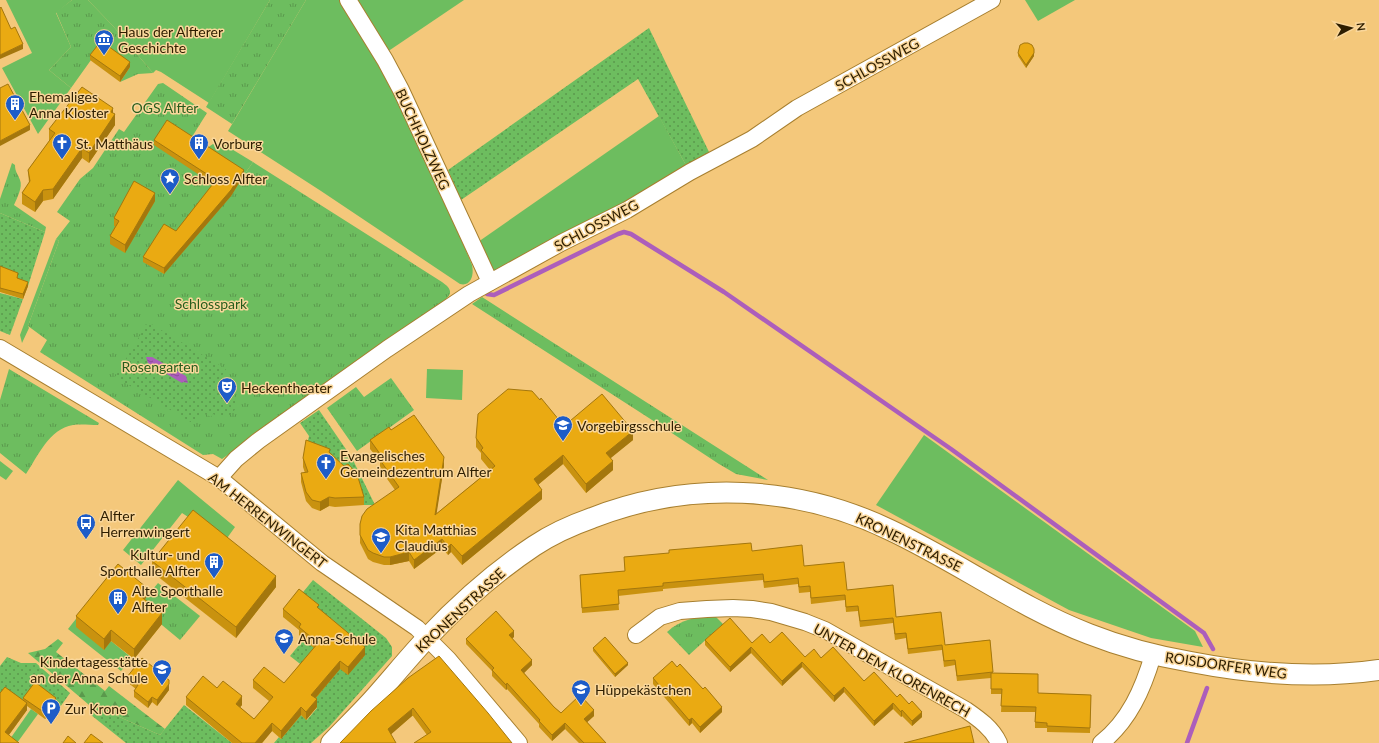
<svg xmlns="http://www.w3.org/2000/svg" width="1379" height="743" font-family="Lato,sans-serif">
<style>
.grass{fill:#6dbd5f}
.forest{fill:url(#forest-firs)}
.park{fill:url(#park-tufts)}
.garden{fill:url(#garden-dots)}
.water{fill:url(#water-ripples)}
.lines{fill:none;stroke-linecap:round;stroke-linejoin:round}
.stream{stroke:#ac5ebb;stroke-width:4.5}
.minor-casing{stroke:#a77f2f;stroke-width:18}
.tertiary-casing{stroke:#a77f2f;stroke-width:22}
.minor{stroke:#fff;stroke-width:16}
.tertiary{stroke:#fff;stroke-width:20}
.wall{fill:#c9920f}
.shaded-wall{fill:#a4770d}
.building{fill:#eaaa12;stroke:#a4770d}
.labels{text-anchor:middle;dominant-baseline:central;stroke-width:3;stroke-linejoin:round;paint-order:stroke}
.poi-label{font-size:14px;fill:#2e1e00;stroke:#fad79b;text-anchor:start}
.street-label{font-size:14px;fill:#2e1e00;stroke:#fad79b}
.park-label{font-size:14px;fill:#275d1d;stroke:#fad79b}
</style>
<defs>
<pattern id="forest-firs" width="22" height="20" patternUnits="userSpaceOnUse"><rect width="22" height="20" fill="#6dbd5f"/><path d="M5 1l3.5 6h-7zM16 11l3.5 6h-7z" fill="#5a994c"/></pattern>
<pattern id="park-tufts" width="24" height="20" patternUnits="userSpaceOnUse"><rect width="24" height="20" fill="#6dbd5f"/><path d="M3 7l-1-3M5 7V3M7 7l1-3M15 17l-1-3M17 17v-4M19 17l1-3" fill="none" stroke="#5a994c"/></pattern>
<pattern id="garden-dots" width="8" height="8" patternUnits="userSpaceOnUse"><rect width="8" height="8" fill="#6dbd5f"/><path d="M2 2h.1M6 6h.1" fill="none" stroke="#5a994c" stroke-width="1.8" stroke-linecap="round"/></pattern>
<pattern id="water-ripples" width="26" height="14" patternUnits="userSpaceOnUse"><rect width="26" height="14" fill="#ac5ebb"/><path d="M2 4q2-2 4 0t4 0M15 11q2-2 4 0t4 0" fill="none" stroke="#8c4d96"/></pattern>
</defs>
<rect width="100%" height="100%" fill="#f4c87b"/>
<g class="grass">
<polygon points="6,0 72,0 56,13 71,47 49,70 71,88 38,134 2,68 32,53"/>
<polygon points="88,0 270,0 209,103 161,72 156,70 153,73 113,26"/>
<path d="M306,0H341L353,16L418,137L472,265C474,273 472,287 460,284L321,191L228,131Z"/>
<polygon points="356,0 464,0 387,52"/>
<polygon points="1025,0 1075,0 1038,21"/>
<polygon points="659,116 687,167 618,206 491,273 478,242"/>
<polygon points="218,143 225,145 253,162 244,175 207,148 213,144"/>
<polygon points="56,239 59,241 28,326 29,328 22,343 20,335"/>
<polygon points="427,369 463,370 462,400 426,398"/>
<polygon points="924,435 1195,631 1203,647 1151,638 1069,610 876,505"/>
<polygon points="0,461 13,471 6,480 0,476"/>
<polygon points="178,480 235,527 225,541 182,513 141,565 123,550"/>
<polygon points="113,572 104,649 111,641 132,658 121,671 68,629"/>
<polygon points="31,709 38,714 17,743 10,739"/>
</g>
<polygon class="forest" points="58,639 63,643 56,652 105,691 109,686 165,729 160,735 97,707 95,710 28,653 45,649"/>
<g class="park">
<polygon points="72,0 88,0 113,26 153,73 138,74 120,82 130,67 101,46 71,88 49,70 71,47 56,12"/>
<polygon points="270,0 306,0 232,124 206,107"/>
<path d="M163,83L207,113L190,140L244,175L253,162L442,282C449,287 454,292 446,299L222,459L213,454L203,455L40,352L47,340L28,326L59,241L56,239L70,221L57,212L80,179L93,168L119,129L124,132L158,84Z"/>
<path d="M12,163L15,165C15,172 18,174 20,180C23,187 17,198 14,205L46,227L45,232L0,213V199Z"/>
<polygon points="482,297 768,480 736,474 719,464 652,420 472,304"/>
<path d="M9,369L99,423L98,425C90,425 81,424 73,425C49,429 38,456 26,474L0,453V400Z"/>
<polygon points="391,378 414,410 357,451 327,408 356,387 364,397"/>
<polygon points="158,583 200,616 180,640 139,606"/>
<path d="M715,616L723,624L689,655L667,632C681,619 696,617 715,616Z"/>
</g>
<g class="garden">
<polygon points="649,28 710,154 687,167 638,79 461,200 448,170"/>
<polygon points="0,213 45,232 28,286 17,282 18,277 0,271"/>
<polygon points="0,293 23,299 10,335 0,331"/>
<path d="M148,322L226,369L219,381L229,386L227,389C246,401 233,425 213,414L211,417L201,412L194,424L115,377Z"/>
<polygon points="319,410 352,458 375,505 364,505 360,492 306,449 309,436 300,423"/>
<polygon points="313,580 386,638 392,647 392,656 329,727 311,743 274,743 279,737 281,739 301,715 307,720 317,708 304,667 290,656 304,639 299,597"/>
<polygon points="7,657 21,663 36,663 70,693 58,710 54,706 56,703 23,704 0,701 0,666"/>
<polygon points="184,705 232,743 126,743 91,715 97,707 160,735"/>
</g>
<polygon class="water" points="146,357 152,357 186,376 188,383 183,382 182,383 148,363"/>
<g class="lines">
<g class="stream">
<polyline points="487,294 494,295 618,234 624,232 631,234 724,292 951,449 1204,633 1213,649"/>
<polyline points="1187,743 1207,688"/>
</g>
<defs>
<g id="minor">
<polyline points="348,0 385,60 401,90 490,282"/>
<polyline points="0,348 219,478 322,563 417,628 448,659 519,743"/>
<polyline points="219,478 236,459 258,441 387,349 469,294 561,243 627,210 690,172 752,139 797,108 992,0"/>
<path d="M636,635L660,617L680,611L707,609L733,608L752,609L771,612L805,622L825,630L966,710C979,719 992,728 999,743"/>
<path d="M1101,743C1129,721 1143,689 1153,655"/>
</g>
<path id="tertiary" d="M331,743C346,727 362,712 376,696C393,677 409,657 427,638C459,604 495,572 534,546C552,534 572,525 592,518C689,480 797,485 890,530C958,562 1019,607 1089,634C1122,647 1156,656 1191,662C1253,674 1316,679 1379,670"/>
</defs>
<use href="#minor" class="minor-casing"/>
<use href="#tertiary" class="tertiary-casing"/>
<use href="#minor" class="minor"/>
<use href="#tertiary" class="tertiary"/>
</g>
<g class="wall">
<polygon points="1034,49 1034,56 1026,68 1018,56 1018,53"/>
<polygon points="90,55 130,67 120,82 90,60"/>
<polygon points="113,114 115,125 89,163 82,158 53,199 43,201 35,212 22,204 22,193 29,183 28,170 50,140 49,140 49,129"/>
<polygon points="154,140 244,175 231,196 164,274 143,262 143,257 176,231 213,184 154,145"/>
<polygon points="155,201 125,253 110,244 110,236 115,226 114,226 114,218"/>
<polygon points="0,266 18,277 18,278 28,286 23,299 0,292"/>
<polygon points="564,426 633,440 610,458 613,470 586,493 563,464 538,485 542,499 462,565 451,552 448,555 442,548 414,569 409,561 390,565 384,565 373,562 368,559 360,543 360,524 395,490 380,469 380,461 370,449 370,440 391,430 444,466 436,514 490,470 481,459 481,453 476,447 476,438"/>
<polygon points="330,453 364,497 364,505 335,507 329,506 320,511 312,508 306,501 301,482 301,473 305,473 303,467 303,458"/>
<polygon points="752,551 804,566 847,590 945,645 990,640 993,673 1038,693 1091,695 1090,733 1047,732 1047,728 1035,728 1035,712 1001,712 1002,694 991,694 991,678 957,681 955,665 944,667 942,650 908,654 906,638 895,640 893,623 860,627 858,611 846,612 845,600 811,604 810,592 799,593 798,584 764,588 763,580 663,589 663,591 618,596 619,610 582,613 580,575 625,571 624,557"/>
<polygon points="152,561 276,587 236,638 152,572"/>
<polygon points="146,598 144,599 162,624 134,659 111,641 104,650 76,627 76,616"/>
<polygon points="283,609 319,609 365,655 348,675 340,669 316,698 317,707 306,720 301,715 281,739 272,731 262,743 232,743 186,705 186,697 217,688 242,705 240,707 254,719 269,701 253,688 253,680 284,683 314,648 299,635 299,630 283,617"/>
<polygon points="514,637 512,638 532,665 524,673 554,707 561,713 594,716 587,722 606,743 579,743 565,729 552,741 539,727 539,724 507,689 506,690 492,676 492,671 466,644 466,639"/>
<polygon points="705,640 752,643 770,643 805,657 821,658 864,681 897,697 909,704 922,717 912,726 902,716 901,717 893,709 874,726 844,692 834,702 802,667 782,686 751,653 730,672 705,645"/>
<polygon points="593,648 628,665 615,677 593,651"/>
<polygon points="677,667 722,712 700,733 692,723 689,726 653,684 653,678"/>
<polygon points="127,677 169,690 157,706 152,702 148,708 134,697 134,691 136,689 127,682"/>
<polygon points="408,678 512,743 427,735 413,716 412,716 391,734 340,743"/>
<polygon points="23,698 56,704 45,719 27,706 27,710 9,735 0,743 23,700"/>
</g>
<g class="shaded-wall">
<polygon points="23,44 23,49 0,59 0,55"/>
<polygon points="1034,53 1034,56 1026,68 1026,65"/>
<polygon points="130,62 130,67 120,82 120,76"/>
<polygon points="113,108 113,116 115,114 115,125 89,163 89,153 111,112"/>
<polygon points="30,125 30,130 0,146 0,141"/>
<polygon points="82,148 82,158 53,199 53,189"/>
<polygon points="244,170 244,175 231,196 164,274 164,268"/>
<polygon points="43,190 43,201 35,212 35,202"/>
<polygon points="155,193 155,201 125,253 125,245"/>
<polygon points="28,282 28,286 23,299 23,294"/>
<polygon points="633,431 633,440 606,462 606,453"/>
<polygon points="563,455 563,464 534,488 534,479"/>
<polygon points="444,457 444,466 435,524 435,515"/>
<polygon points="613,461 613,470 586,493 586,484"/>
<polygon points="542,490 542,499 462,565 462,556"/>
<polygon points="329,497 329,506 320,511 320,502"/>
<polygon points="442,539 442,548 414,569 414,560"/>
<polygon points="451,544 451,552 448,555 448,547"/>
<polygon points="409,552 409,561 390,565 390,557"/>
<polygon points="276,576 276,587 236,638 236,627"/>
<polygon points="146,587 146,598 139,606 139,595"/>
<polygon points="162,613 162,624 134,659 134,649"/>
<polygon points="111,630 111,641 104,650 104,639"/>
<polygon points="514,631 514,637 509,641 509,635"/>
<polygon points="365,647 365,655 348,675 348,667"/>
<polygon points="751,647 751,653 730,672 730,667"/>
<polygon points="532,660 532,665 521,676 521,670"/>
<polygon points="340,661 340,669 311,703 311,695"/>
<polygon points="802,662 802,667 782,686 782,681"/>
<polygon points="628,663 628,665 615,677 615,674"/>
<polygon points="507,683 507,689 506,690 506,685"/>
<polygon points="169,684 169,690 157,706 157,700"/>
<polygon points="844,687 844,692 834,702 834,696"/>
<polygon points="242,696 242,705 236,712 236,704"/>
<polygon points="152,697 152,702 148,708 148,702"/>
<polygon points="56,698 56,704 45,719 45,713"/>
<polygon points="317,699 317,707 306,720 306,712"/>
<polygon points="27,703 27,710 5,740 5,732"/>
<polygon points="893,703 893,709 874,726 874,721"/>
<polygon points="301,707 301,715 281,739 281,731"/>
<polygon points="722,707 722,712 700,733 700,727"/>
<polygon points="412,709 412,716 388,737 388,729"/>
<polygon points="594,710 594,716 584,725 584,719"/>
<polygon points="902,710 902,716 901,717 901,712"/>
<polygon points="922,712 922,717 912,726 912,721"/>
<polygon points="692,718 692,723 689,726 689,720"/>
<polygon points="272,723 272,731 262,743 255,743"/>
<polygon points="565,723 565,729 552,741 552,735"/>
</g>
<g class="building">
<polygon points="1,7 11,29 15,27 23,44 0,55 0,8"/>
<polygon points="101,41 130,62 120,76 90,55"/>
<polygon points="1024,43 1028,43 1032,45 1034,49 1034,53 1026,65 1018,53 1020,45"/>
<polygon points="8,84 30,125 0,141 0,88"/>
<polygon points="82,87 113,108 111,112 115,114 89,153 82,148 53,189 43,190 35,202 22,193 30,181 28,170 55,133 49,129"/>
<polygon points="167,120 244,170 231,190 164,268 143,257 164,224 176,231 216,180 154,140"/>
<polygon points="134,181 155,193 125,245 110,236 119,221 114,218"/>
<polygon points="0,266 18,273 17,278 28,282 23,294 0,288"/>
<polygon points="508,389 532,391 540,400 541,398 564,426 602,394 633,431 606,453 613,461 586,484 563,455 534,479 542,490 462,556 451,544 448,547 442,539 414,560 409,552 390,557 384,557 373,553 368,550 360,535 360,524 362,516 367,509 399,487 380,460 383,458 370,440 389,427 391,430 414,415 444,457 435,515 495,466 481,450 483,448 476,438 478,414"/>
<polygon points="306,440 330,449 329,452 344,466 348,464 357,474 364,497 335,498 329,497 320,502 312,500 306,492 301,473 308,472 303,458"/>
<polygon points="193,510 276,576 236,627 152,561"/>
<polygon points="751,543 752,551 802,545 804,566 844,562 847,590 893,585 896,617 941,612 945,645 990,640 993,672 957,676 955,660 944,661 942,645 908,649 906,633 895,634 893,618 860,621 858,606 846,607 845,595 811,598 810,586 799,587 798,578 764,582 763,574 663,583 663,586 618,590 619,604 582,608 580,575 625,571 624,557 669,553 669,550"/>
<polygon points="118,564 146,587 139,595 162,613 134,649 111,630 104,639 76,616"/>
<polygon points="299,589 319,605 317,607 365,647 348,667 340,661 311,695 317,699 306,712 301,707 281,731 272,723 255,743 242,743 186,697 203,676 217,688 223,681 242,696 236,704 254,719 273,697 253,680 264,667 284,683 318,643 299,627 301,624 283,609"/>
<polygon points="496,611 514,631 509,635 532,660 521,670 554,707 561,713 580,695 594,710 584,719 606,743 584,743 565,723 552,735 539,721 540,720 507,683 506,685 492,670 494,668 466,639"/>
<polygon points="730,618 752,643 762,634 770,643 782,632 805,657 814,649 821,658 833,647 864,681 874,672 897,697 900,694 909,704 912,701 922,712 912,721 902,710 901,712 893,703 874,721 844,687 834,696 802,662 782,681 751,647 730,667 705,640"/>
<polygon points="605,637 628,663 615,674 593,648"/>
<polygon points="439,656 488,713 512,743 414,743 431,732 413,708 412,709 388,729 396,743 340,743 371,711 408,678"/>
<polygon points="142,658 169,680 169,684 157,700 152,697 148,702 134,691 138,685 127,677"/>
<polygon points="672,661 677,667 680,664 703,689 705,687 722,707 700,727 692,718 689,720 653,678"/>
<polygon points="991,673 1038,674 1038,693 1091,695 1090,728 1047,726 1047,723 1035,722 1036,707 1001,706 1002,689 991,689"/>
<polygon points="35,682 56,698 45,713 23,698"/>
<polygon points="5,687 27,703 5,732 19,743 0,743 0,693"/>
<polygon points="970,726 974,743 904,743"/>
<polygon points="91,734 103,743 84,743"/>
<polygon points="68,736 76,743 63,743"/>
</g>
<defs>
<symbol id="museum-pin" viewBox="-11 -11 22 30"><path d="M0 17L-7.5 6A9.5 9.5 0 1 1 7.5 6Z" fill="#1d5cc8" stroke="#fad79b"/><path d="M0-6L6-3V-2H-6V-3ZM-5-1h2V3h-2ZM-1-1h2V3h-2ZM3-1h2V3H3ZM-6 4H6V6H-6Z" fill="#fff"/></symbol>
<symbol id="building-pin" viewBox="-11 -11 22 30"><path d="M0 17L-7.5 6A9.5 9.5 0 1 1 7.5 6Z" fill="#1d5cc8" stroke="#fad79b"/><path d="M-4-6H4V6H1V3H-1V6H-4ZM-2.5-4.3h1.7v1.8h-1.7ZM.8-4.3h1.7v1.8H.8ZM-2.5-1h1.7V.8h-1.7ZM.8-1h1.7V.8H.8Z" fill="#fff"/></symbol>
<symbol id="church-pin" viewBox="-11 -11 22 30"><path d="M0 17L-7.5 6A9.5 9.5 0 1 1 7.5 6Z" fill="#1d5cc8" stroke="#fad79b"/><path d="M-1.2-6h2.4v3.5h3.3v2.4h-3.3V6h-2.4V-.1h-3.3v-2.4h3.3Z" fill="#fff"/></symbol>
<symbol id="sight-pin" viewBox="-11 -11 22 30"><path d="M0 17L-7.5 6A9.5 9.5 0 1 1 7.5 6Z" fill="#1d5cc8" stroke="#fad79b"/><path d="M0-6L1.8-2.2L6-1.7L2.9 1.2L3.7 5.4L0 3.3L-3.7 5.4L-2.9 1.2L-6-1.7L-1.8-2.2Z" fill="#fff"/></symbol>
<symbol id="theatre-pin" viewBox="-11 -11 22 30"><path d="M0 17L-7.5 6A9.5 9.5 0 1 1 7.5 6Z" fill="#1d5cc8" stroke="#fad79b"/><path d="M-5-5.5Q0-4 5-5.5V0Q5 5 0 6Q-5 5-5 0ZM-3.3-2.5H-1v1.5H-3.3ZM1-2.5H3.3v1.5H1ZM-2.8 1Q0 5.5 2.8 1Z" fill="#fff"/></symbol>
<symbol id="school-pin" viewBox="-11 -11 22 30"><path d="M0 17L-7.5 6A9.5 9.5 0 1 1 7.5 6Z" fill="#1d5cc8" stroke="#fad79b"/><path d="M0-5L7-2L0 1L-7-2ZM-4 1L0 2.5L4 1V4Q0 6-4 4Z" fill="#fff"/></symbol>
<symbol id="bus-pin" viewBox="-11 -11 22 30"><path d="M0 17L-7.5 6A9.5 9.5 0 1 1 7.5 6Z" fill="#1d5cc8" stroke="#fad79b"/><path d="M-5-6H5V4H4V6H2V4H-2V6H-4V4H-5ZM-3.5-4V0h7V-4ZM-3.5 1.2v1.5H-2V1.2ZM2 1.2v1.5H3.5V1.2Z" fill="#fff"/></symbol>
<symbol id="parking-pin" viewBox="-11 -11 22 30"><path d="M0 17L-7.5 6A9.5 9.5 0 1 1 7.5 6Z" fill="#1d5cc8" stroke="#fad79b"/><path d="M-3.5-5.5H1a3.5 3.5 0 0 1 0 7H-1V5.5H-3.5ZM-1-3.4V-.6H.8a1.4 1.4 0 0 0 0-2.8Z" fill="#fff"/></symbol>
</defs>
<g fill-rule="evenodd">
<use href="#museum-pin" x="93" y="28" width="22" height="30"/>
<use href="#building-pin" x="4" y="93" width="22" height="30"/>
<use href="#church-pin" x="51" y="132" width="22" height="30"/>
<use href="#building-pin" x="188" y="132" width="22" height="30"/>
<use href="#sight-pin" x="159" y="167" width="22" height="30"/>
<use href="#theatre-pin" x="216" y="376" width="22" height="30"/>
<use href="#school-pin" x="552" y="414" width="22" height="30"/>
<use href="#church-pin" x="315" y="452" width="22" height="30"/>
<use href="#bus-pin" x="75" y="512" width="22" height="30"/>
<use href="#school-pin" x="370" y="526" width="22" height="30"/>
<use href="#building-pin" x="203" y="551" width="22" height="30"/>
<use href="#building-pin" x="107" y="587" width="22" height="30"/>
<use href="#school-pin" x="273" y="627" width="22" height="30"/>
<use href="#school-pin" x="151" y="658" width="22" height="30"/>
<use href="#school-pin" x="570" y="678" width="22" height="30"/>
<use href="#parking-pin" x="40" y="697" width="22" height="30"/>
</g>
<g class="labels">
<g class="poi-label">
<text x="118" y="31">Haus der Alfterer<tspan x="118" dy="16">Geschichte</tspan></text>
<text x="29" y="96">Ehemaliges<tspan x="29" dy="16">Anna Kloster</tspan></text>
<text x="76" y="143">St. Matthäus</text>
<text x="213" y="143">Vorburg</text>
<text x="184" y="178">Schloss Alfter</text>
<text x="241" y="387">Heckentheater</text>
<text x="577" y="425">Vorgebirgsschule</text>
<text x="340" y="455">Evangelisches<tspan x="340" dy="16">Gemeindezentrum Alfter</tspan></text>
<text x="100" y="515">Alfter<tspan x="100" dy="16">Herrenwingert</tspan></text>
<text x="395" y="529">Kita Matthias<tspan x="395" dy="16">Claudius</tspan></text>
<text x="200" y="554" text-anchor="end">Kultur- und<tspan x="200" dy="16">Sporthalle Alfter</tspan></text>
<text x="132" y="590">Alte Sporthalle<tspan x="132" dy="16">Alfter</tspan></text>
<text x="298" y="638">Anna-Schule</text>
<text x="148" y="661" text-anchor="end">Kindertagesstätte<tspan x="148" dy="16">an der Anna Schule</tspan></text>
<text x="595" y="689">Hüppekästchen</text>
<text x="65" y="708">Zur Krone</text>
</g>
<g class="street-label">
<text transform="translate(877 64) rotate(-29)">SCHLOSSWEG</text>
<text transform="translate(423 139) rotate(65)">BUCHHOLZWEG</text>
<text transform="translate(596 225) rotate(-28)">SCHLOSSWEG</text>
<text transform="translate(268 520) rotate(38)">AM HERRENWINGERT</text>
<text transform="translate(909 542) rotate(26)">KRONENSTRASSE</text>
<text transform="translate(460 610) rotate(-43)">KRONENSTRASSE</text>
<text transform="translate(1226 665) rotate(8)">ROISDORFER WEG</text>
<text transform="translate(892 670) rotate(29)">UNTER DEM KLORENRECH</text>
</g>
<g class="park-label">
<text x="165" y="107">OGS Alfter</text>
<text x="211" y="303">Schlosspark</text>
<text x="160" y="366">Rosengarten</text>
</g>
</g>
<g transform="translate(1351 28) rotate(83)" stroke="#fad79b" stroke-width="3" paint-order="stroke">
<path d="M0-3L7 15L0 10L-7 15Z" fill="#2e1e00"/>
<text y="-6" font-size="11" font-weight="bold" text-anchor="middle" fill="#2e1e00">N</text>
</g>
</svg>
